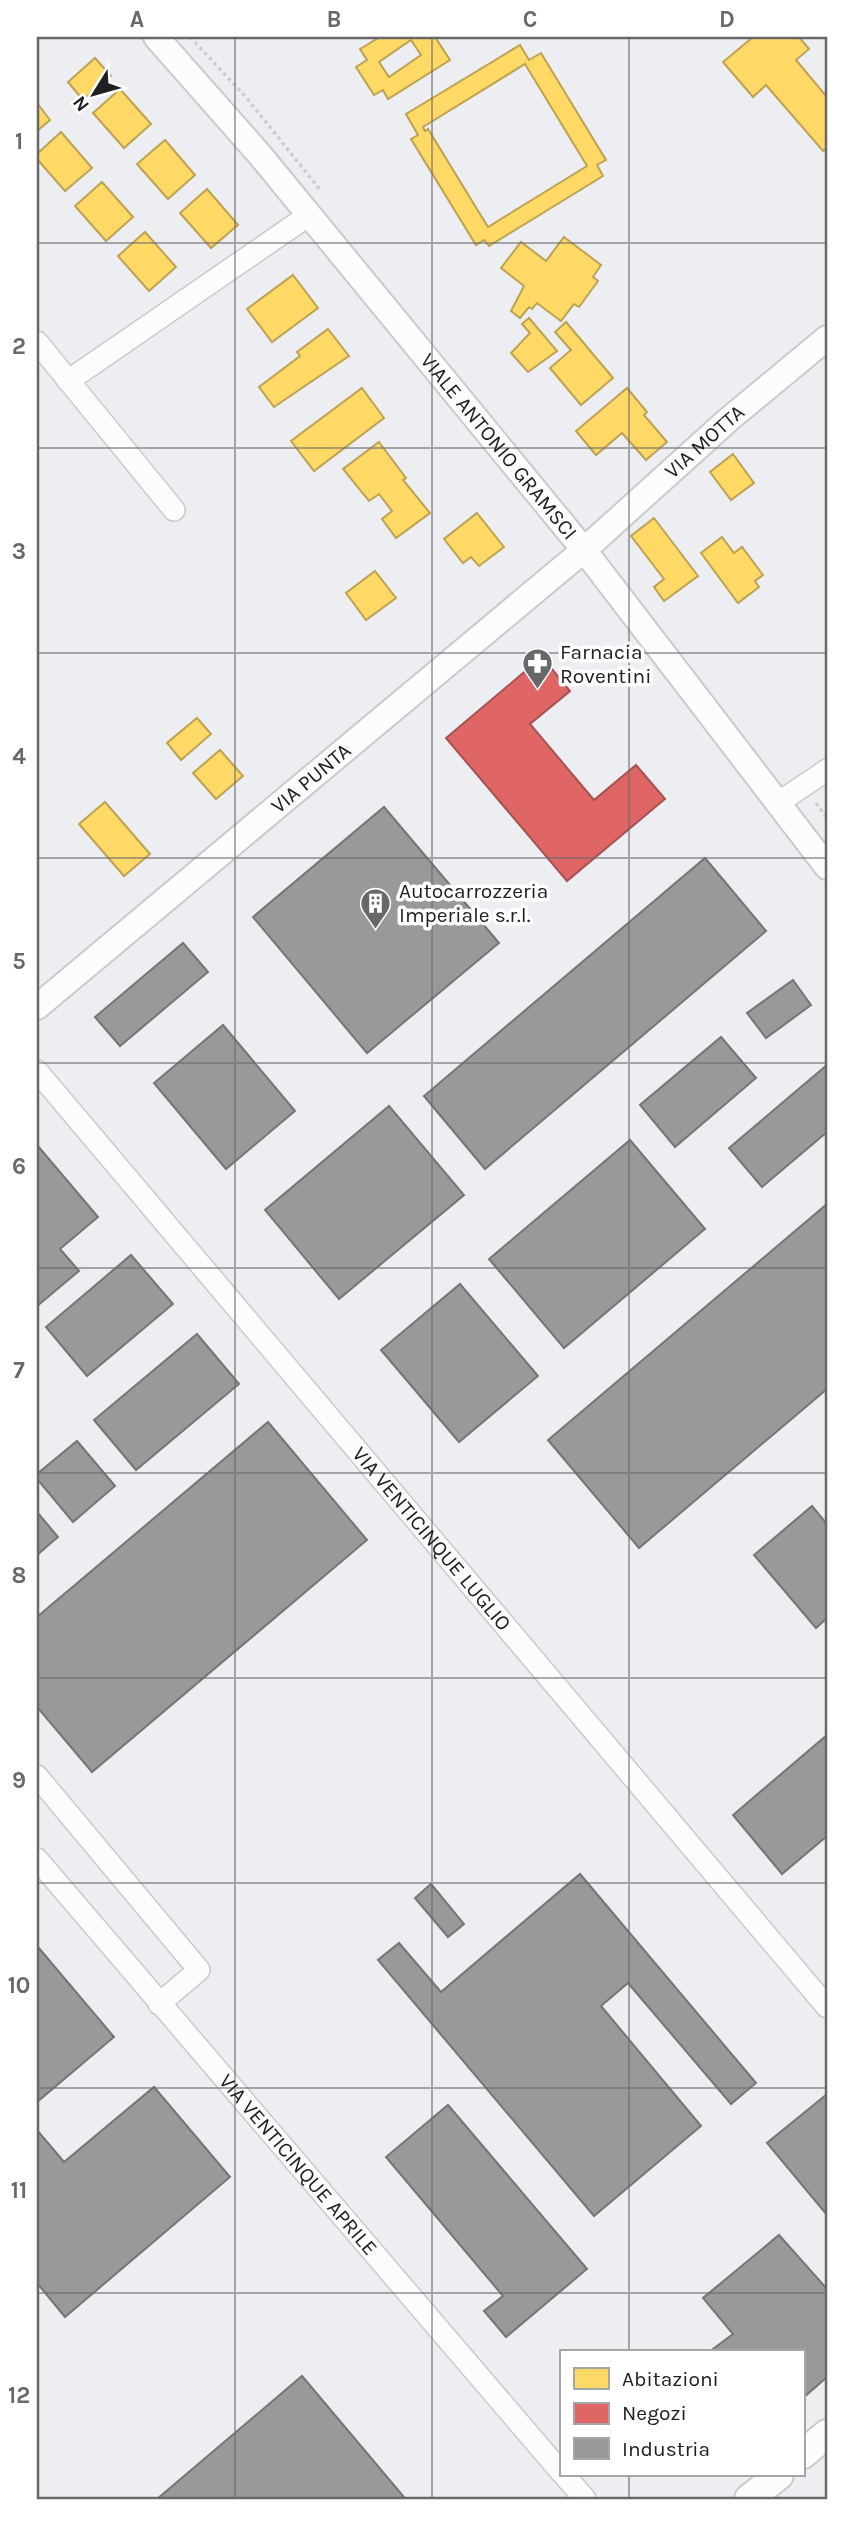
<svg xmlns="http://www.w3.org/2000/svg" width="864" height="2536" font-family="Karla,sans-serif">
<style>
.homes{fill:#ffd966;stroke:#bca252;stroke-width:2;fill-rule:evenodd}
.shops{fill:#e06666;stroke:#a65152;stroke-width:2}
.industry{fill:#999;stroke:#757576;stroke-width:2}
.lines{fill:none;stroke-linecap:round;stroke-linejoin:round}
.minor-casing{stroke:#cacacd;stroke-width:24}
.tertiary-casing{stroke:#cacacd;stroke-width:28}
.secondary-casing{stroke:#cacacd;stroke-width:32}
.path{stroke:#cececf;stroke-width:3.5;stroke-dasharray:3.5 3.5;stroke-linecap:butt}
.minor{stroke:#fcfcfd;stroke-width:21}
.tertiary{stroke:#fcfcfd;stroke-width:24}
.secondary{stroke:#fcfcfd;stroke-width:28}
.grid{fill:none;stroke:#68686b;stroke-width:2;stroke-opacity:0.55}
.labels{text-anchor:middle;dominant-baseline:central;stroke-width:7;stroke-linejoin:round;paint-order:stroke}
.street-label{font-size:21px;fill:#202023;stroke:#fff}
.poi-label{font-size:21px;fill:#202023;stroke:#fff;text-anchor:start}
.neatline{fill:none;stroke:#68686b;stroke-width:2.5}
.grid-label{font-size:23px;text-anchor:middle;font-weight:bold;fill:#68686b}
</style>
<rect width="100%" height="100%" fill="#edeef2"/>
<g class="homes">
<path d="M380,37H435L450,60L388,99L383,90L374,95L356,67L367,60L360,49ZM411,40L421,55L389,77L379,62Z"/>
<polygon points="753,37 799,37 809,49 796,60 827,97 827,148 823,151 766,85 753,97 723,62"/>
<path d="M520,45L529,60L541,53L606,160L597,165L603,176L489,246L484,240L476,245L411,139L418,135L406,114ZM525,64L587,166L488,227L428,129L425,131L423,127Z"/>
<polygon points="95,58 111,76 83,100 68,82"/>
<polygon points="120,89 151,124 124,148 93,113"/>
<polygon points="37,103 50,120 37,131"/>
<polygon points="61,132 92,168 65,191 37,159 37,154"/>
<polygon points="165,140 195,175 168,199 137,164"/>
<polygon points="102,182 133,217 106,241 75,206"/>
<polygon points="207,189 238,225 211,248 180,213"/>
<polygon points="145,232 176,267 149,291 118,256"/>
<polygon points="564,237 601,265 593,277 598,281 579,307 574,304 561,321 537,303 532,309 529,307 520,318 511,311 524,286 501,268 521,242 546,261"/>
<polygon points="293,275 318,308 272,342 247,309"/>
<polygon points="529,318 557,351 528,372 511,353 530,333 522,324"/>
<polygon points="566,322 613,378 581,405 550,368 571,350 555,332"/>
<polygon points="328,329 349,356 274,407 259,387 300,356 297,352"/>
<polygon points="362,388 384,418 314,471 291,441"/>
<polygon points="627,388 647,412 644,415 667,442 646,460 622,433 596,455 576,431"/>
<polygon points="379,442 406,478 403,480 430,513 396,538 382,519 392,511 379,494 369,501 343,469"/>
<polygon points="733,454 754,483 731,500 710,472"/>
<polygon points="477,513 504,547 479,566 471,557 463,563 444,539"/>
<polygon points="654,518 698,576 664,601 654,587 664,579 631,536"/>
<polygon points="722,537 734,553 742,547 763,575 755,581 759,587 738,603 701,553"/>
<polygon points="375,571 396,598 366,620 346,593"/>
<polygon points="197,718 211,734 181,760 167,743"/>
<polygon points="220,750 243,776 216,799 193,773"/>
<polygon points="105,802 150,854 124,876 79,824"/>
</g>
<polygon class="shops" points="542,657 570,691 530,724 594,800 636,765 665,799 567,881 446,738"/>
<g class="industry">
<polygon points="384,807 499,943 367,1053 253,917"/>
<polygon points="705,858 766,931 485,1169 424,1096"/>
<polygon points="183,943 208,972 120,1046 95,1017"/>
<polygon points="793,980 811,1005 766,1038 747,1013"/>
<polygon points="223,1025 295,1111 226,1169 154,1083"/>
<polygon points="721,1037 756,1078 675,1147 640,1105"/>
<polygon points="827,1065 827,1132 762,1187 729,1148"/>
<polygon points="389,1106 464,1195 339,1299 265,1210"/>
<polygon points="630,1140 705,1229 564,1348 489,1259"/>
<polygon points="37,1145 98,1217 60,1249 79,1271 37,1306"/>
<polygon points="827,1204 827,1389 639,1548 548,1440"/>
<polygon points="131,1255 173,1304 87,1376 46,1327"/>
<polygon points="460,1284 538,1376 459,1442 381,1350"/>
<polygon points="197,1334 239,1384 136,1470 94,1420"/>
<polygon points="268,1422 367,1540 92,1772 37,1707 37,1617"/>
<polygon points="77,1441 115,1486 73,1522 37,1479 37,1474"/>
<polygon points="812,1506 827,1524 827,1618 816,1628 754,1555"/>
<polygon points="37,1512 58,1537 37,1555"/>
<polygon points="827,1735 827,1836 782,1874 733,1815"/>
<polygon points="580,1874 756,2083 731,2104 628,1983 601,2006 701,2126 594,2216 378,1960 399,1943 441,1992"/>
<polygon points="431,1884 464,1924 448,1937 415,1898"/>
<polygon points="38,1947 114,2037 37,2102 37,1948"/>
<polygon points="154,2087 230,2177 65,2317 37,2283 37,2130 64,2162"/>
<polygon points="827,2094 827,2215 767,2143"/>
<polygon points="448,2105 587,2269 506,2337 484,2311 503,2296 386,2157"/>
<polygon points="779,2235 827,2289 827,2377 803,2398 803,2352 715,2352 713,2349 733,2334 703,2298"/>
<polygon points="302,2376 404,2497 401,2499 157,2499"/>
</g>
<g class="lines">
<defs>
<g id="minor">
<polyline points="37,342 174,510"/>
<polyline points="68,381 309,215"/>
<polyline points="778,803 827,770"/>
<path id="s1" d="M37,1071L827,2007"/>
<polyline points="37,1776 199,1970 159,2004"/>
<path id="s2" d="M37,1859L561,2472"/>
<polyline points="564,2475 585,2499"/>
</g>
<g id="tertiary">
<path id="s3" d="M156,37L260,155L584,550L827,867"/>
<path id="s4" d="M37,1007L584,550L728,420L827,338"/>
</g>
<g id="secondary">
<polyline points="803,2454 827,2434"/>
<polyline points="749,2499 779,2475"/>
</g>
</defs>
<use href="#minor" class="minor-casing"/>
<use href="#tertiary" class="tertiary-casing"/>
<use href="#secondary" class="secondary-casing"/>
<g class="path">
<polyline points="190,37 245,96 321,191"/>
<polyline points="816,803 827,818"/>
</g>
<use href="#minor" class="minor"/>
<use href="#tertiary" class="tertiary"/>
<use href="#secondary" class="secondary"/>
</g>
<path class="grid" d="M235,37V2499M432,37V2499M629,37V2352M37,243H827M37,448H827M37,653H827M37,858H827M37,1063H827M37,1268H827M37,1473H827M37,1678H827M37,1883H827M37,2088H827M37,2293H827M629,2475V2499"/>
<defs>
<symbol id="pharmacy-pin" viewBox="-11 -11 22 30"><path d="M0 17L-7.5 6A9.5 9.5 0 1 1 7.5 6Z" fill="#68686b" stroke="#fff"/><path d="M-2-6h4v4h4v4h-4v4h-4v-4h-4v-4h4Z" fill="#fff"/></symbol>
<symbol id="building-pin" viewBox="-11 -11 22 30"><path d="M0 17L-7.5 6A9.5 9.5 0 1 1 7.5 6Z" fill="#68686b" stroke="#fff"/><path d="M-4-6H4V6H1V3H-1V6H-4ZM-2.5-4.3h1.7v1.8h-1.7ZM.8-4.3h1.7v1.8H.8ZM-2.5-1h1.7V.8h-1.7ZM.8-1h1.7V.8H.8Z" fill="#fff"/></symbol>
</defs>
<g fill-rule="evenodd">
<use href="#pharmacy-pin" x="520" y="646" width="35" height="47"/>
<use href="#building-pin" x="358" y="886" width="35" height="47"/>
</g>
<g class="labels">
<g class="street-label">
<text stroke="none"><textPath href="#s4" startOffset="875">VIA MOTTA</textPath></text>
<text stroke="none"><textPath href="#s3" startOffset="534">VIALE ANTONIO GRAMSCI</textPath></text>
<text stroke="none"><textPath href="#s4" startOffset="357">VIA PUNTA</textPath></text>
<text stroke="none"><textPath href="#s1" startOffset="612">VIA VENTICINQUE LUGLIO</textPath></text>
<text stroke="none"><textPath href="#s2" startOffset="402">VIA VENTICINQUE APRILE</textPath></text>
</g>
<g class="poi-label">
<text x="560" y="652">Farnacia<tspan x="560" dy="24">Roventini</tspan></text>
<text x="399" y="891">Autocarrozzeria<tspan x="399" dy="24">Imperiale s.r.l.</tspan></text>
</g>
</g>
<rect width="864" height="2536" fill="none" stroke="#ffffff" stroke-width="77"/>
<rect x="560" y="2350" width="245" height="126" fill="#ffffff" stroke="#a6a6a7" stroke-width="2"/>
<rect x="574" y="2368" width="35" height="21" fill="#ffd966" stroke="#a6a6a7" stroke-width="2"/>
<text x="622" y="2386" font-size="21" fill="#202023">Abitazioni</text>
<rect x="574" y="2403" width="35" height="21" fill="#e06666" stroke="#a6a6a7" stroke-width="2"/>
<text x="622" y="2420" font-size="21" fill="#202023">Negozi</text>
<rect x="574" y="2438" width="35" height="21" fill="#999999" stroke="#a6a6a7" stroke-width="2"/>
<text x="622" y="2456" font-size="21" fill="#202023">Industria</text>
<g transform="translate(94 94) rotate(233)" stroke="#ffffff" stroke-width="5" paint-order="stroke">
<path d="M0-5L12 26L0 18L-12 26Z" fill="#202023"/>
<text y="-10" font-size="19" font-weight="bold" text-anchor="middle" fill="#202023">N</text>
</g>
<rect x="38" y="38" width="788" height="2460" class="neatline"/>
<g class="grid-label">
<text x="137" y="27">A</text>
<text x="334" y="27">B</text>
<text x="530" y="27">C</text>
<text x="727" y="27">D</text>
<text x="19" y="149">1</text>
<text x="19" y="354">2</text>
<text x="19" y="559">3</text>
<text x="19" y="764">4</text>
<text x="19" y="969">5</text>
<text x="19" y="1174">6</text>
<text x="19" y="1378">7</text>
<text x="19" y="1583">8</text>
<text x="19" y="1788">9</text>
<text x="19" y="1993">10</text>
<text x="19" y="2198">11</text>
<text x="19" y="2403">12</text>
</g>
</svg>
